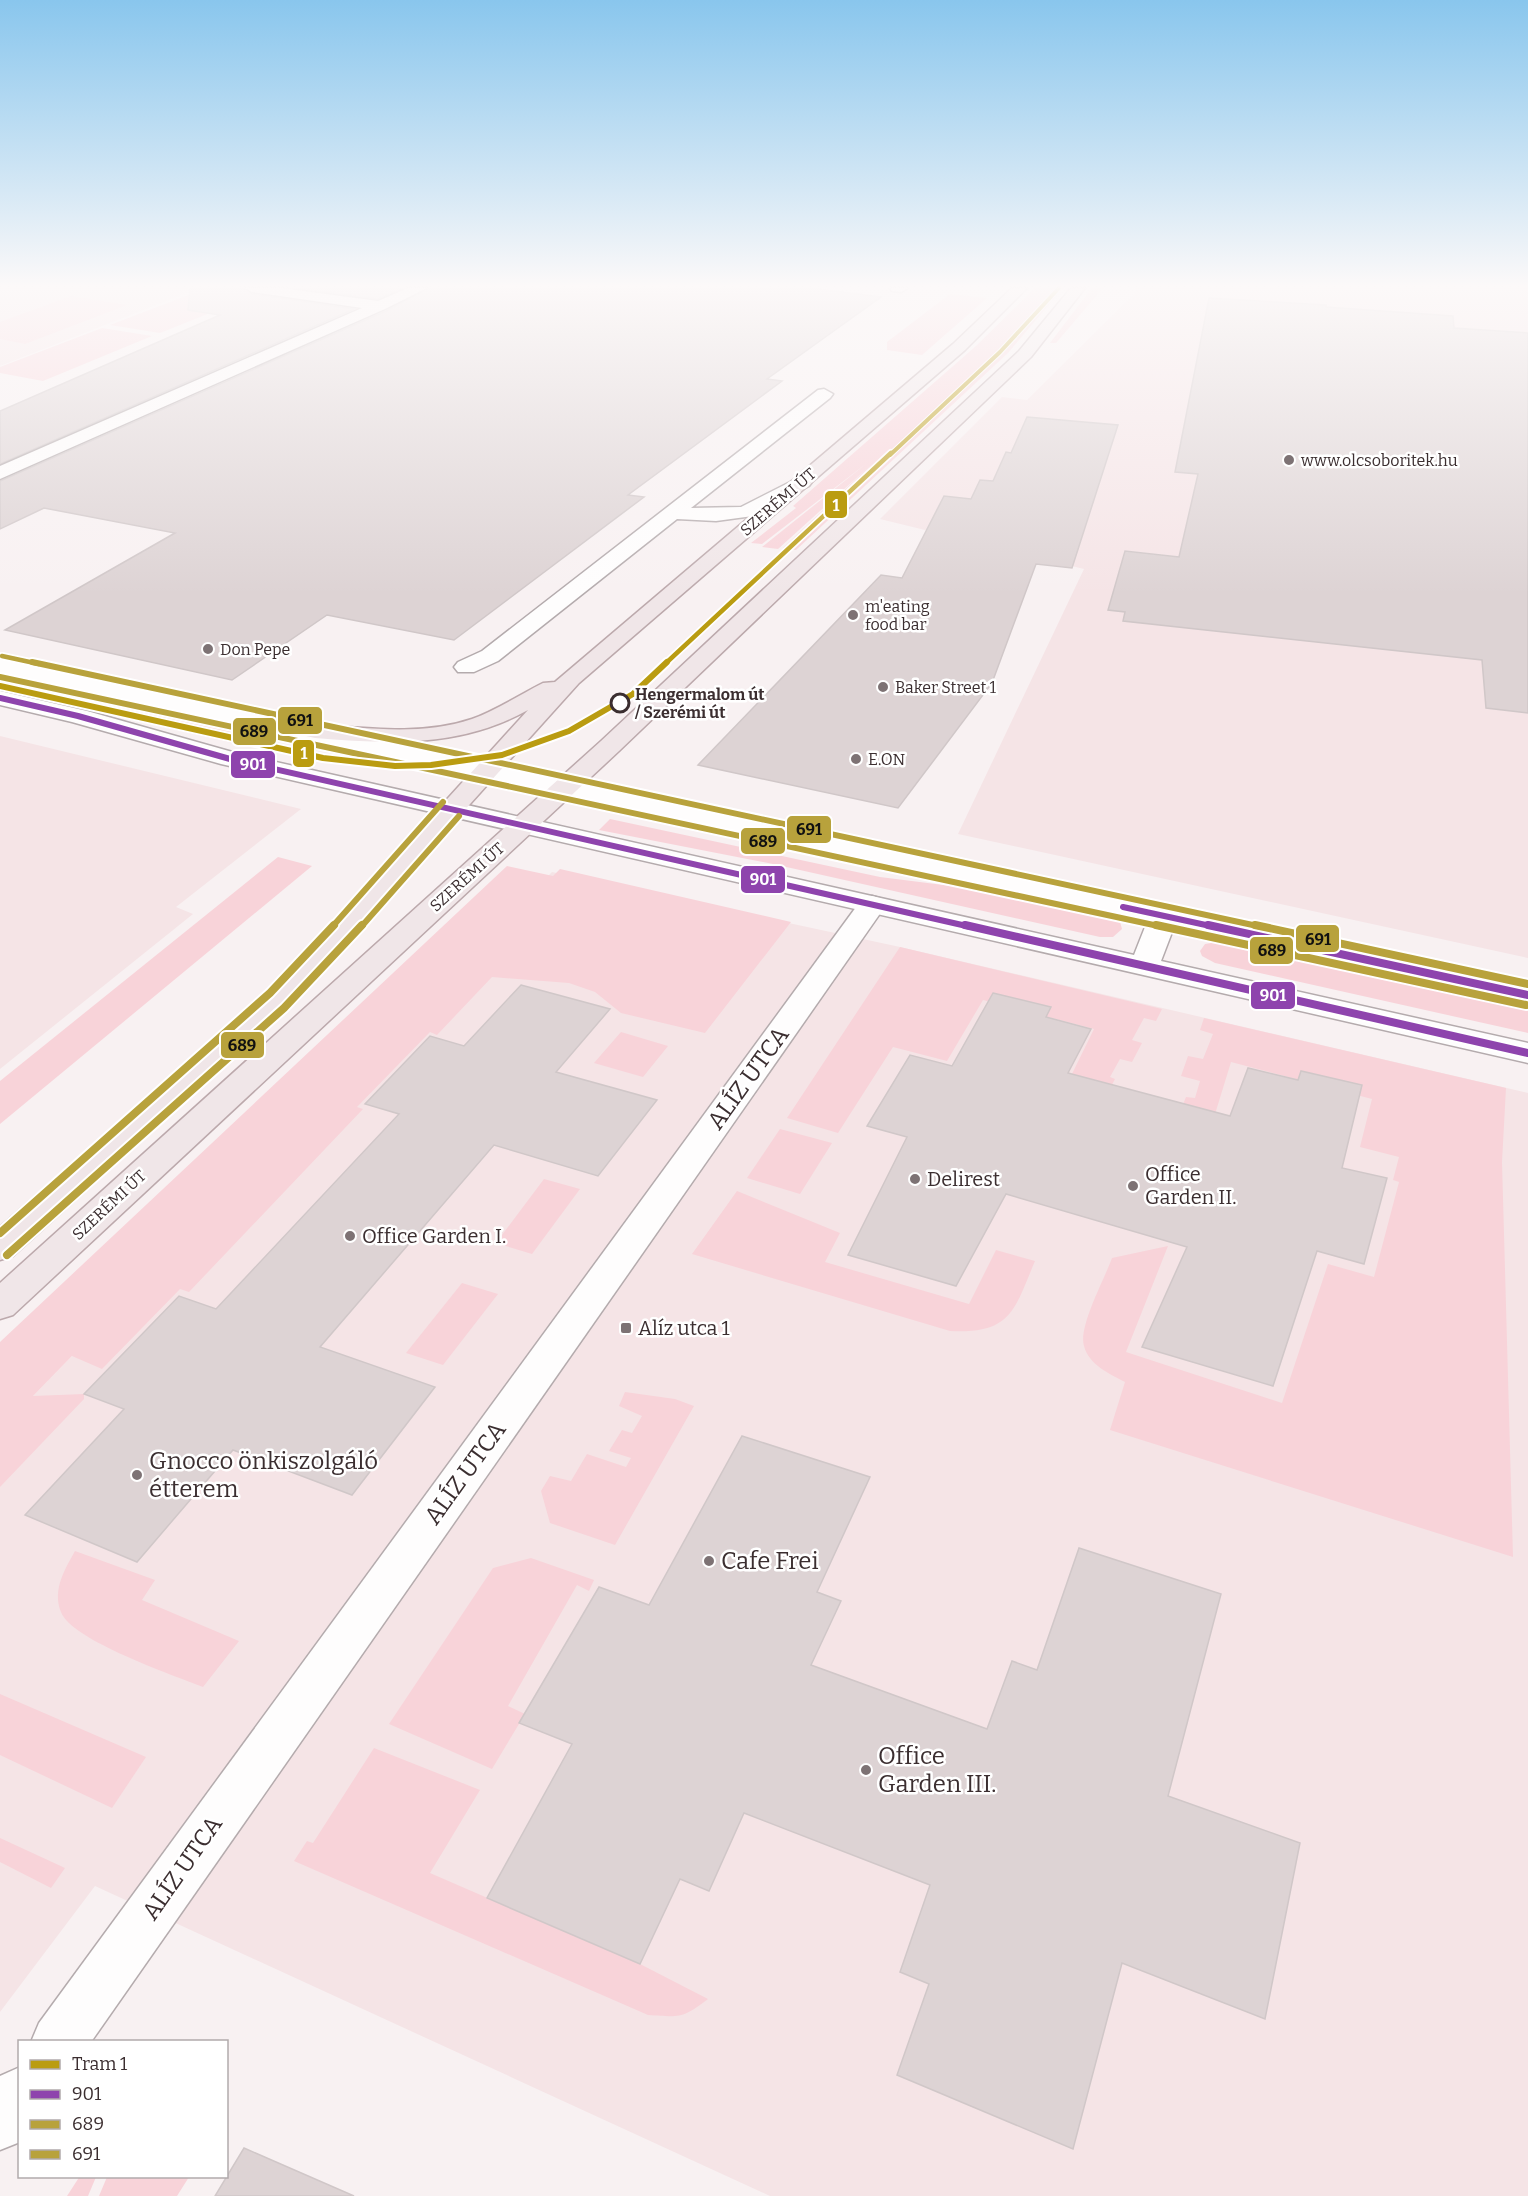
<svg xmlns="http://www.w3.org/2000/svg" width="1528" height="2196" font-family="Bitter,serif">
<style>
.built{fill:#f5e4e6}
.green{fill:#f8d3d9}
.building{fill:#ddd3d4;stroke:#d0c7c8;stroke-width:1.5}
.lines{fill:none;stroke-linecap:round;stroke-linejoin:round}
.minor-casing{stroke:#b4abad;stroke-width:3}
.secondary-casing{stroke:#b4abad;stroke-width:3}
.primary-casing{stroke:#bca9ac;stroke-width:3}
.minor{fill:#fefdfd;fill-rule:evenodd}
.secondary{fill:#fefdfd;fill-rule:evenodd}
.primary{fill:#f0e6e8;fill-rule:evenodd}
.bus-1-far1-casing{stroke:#fff;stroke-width:10}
.bus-1-casing{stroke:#fff;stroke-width:12}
.bus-2-far1-casing{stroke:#fff;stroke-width:10}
.bus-2-casing{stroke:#fff;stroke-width:12}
.bus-3-far2-casing{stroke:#fff;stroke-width:8}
.bus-3-far1-casing{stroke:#fff;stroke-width:10}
.bus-3-casing{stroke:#fff;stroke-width:12}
.bus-1-far1{stroke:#8e44ad;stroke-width:6}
.bus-1{stroke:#8e44ad;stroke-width:8}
.bus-2-far1{stroke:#b8a23c;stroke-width:6}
.bus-2{stroke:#b8a23c;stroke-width:8}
.bus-3-far2{stroke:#b8a23c;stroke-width:4.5}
.bus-3-far1{stroke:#b8a23c;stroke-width:6}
.bus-3{stroke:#b8a23c;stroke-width:8}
.tram-1-far2-casing{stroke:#fff;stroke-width:6}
.tram-1-far1-casing{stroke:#fff;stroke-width:8}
.tram-1-casing{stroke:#fff;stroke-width:10}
.tram-1-far2{stroke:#ba9c11;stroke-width:4}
.tram-1-far1{stroke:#ba9c11;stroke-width:4.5}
.tram-1{stroke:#ba9c11;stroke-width:6}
.poi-dot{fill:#7d7274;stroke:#fff;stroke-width:2}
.stop-dot{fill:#fff;stroke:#3b2e30;stroke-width:3}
.labels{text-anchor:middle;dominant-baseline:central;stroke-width:5;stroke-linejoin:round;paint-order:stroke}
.far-poi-label{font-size:16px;fill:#3b2e30;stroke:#fff;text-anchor:start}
.far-street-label{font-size:16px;fill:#3b2e30;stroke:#fff}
.far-stop-label{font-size:16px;font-weight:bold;fill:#3b2e30;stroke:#fff;text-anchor:start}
.poi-label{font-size:20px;fill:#3b2e30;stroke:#fff;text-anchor:start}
.near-street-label{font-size:24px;fill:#3b2e30;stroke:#fff}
.near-poi-label{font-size:24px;fill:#3b2e30;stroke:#fff;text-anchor:start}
.line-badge{stroke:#fff;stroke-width:2}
.badge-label{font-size:16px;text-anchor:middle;font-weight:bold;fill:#fff}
.pale-badge-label{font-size:16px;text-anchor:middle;font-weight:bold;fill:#111}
</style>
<rect width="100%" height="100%" fill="#f8f1f2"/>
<g class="built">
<polygon points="0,288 186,288 197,289 0,366"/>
<polygon points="1136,288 1528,288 1528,958 958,834 1084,569 880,519 1002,397 1027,400 1135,293"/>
<polygon points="0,736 301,809 176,907 193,914 0,1069"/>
<polygon points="552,872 900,947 1528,1093 1528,2196 770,2196 95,1886 0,2012 0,1429"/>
</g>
<g class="green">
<polygon points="1035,288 1063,288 1008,353 796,550 783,548 872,464 778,549 762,547 867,463 762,544 751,543 796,508 793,506 976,346"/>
<polygon points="1092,288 1103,288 1056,343 1050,343"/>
<polygon points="191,294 240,301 160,333 110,325"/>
<polygon points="950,294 987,298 922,355 887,350 887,342"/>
<polygon points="71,296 127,305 25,344 0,339 0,322"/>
<polygon points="102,328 152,336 43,381 0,373 0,367"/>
<polygon points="0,673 256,731 237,744 0,690"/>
<polygon points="610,819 880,877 983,890 1111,917 1120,922 1122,929 1113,937 1100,937 773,864 599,830"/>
<polygon points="278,857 312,866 0,1124 0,1081"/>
<polygon points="507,866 553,876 560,869 791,922 705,1033 621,1013 595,992 569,983 492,977 437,1035 430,1032 357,1107 363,1109 189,1292 180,1289 102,1369 72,1356 33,1396 84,1394 84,1399 0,1487 0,1342"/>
<polygon points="1223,941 1528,1008 1528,1033 1215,963 1202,956 1200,951 1205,944"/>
<polygon points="900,947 1162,1009 1156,1021 1144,1018 1132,1040 1142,1043 1132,1062 1120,1059 1110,1077 1115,1079 1105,1098 1070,1078 1094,1029 983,1000 947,1061 893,1047 838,1133 787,1118"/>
<path d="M1204,1018L1506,1088L1502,1162L1513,1557L1110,1430L1125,1382C1110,1374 1089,1365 1084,1346C1078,1327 1105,1278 1112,1258L1168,1246L1126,1352L1282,1403L1328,1264L1374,1277L1399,1182L1393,1180L1399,1157L1360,1147L1372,1099L1231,1062L1215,1114L1178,1117L1186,1097L1195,1098L1200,1081L1181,1076L1188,1056L1203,1059L1213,1034L1200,1030Z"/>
<polygon points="621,1032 668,1046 643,1077 594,1063"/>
<polygon points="780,1129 832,1143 800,1194 747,1178"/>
<polygon points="544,1179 580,1189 532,1254 496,1243"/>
<path d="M737,1191L840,1233L825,1262L969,1304L996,1250L1035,1261C1014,1311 1011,1334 950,1331L692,1254Z"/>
<polygon points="462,1283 498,1294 443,1365 406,1353"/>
<polygon points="625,1392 675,1399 694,1406 615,1545 550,1523 541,1491 550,1476 571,1481 587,1454 626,1467 631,1458 609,1451 622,1430 632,1433 642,1416 619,1406"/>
<path d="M75,1551L155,1580L142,1600L239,1641L203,1687C173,1675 71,1640 61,1612C52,1590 65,1569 75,1551Z"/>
<polygon points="531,1558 594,1580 589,1591 577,1585 508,1706 525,1714 492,1769 389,1724 493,1568"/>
<polygon points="0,1694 146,1757 112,1808 0,1755"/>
<path d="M374,1748L480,1790L430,1873L640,1964L708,1999C682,2019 680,2017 648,2015L294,1861L307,1841L313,1843Z"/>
<polygon points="0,1838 65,1868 51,1888 0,1862"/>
<polygon points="80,2176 96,2177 88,2196 67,2196"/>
<polygon points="107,2177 107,2176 189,2177 177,2196 99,2196"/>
</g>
<g class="building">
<polygon points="190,288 243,288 252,294 354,309 0,464 0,411 220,315 188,310"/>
<polygon points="296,288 403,288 378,299"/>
<polygon points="429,288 811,288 881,297 767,379 782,381 628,495 644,497 454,640 327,615 232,680 5,630 175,533 44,508 0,529 0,481 386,311"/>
<polygon points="1209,298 1326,305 1326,307 1453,316 1454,328 1528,333 1528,713 1486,708 1482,660 1123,621 1125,612 1108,610 1125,551 1179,557 1198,474 1175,472"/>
<polygon points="1027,417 1118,425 1072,568 1036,564 992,683 898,808 698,765 881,575 902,578 944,496 971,499 980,480 993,481 1006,452 1011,453"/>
<polygon points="521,985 610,1009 556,1072 657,1100 598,1176 494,1145 320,1347 435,1387 352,1495 233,1450 137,1562 25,1515 124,1409 84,1394 179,1296 216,1309 399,1114 365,1104 430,1036 464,1046"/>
<polygon points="993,993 1051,1007 1046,1017 1091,1029 1068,1073 1230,1116 1248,1068 1298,1080 1301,1071 1362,1085 1342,1168 1387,1178 1364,1264 1317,1251 1273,1386 1142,1347 1187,1247 1006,1194 956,1286 848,1255 907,1137 867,1126 910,1055 952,1066"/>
<polygon points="742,1436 870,1477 817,1592 841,1601 811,1665 987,1729 1012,1661 1037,1670 1079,1548 1221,1594 1168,1796 1300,1843 1265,2019 1122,1963 1073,2149 897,2075 929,1984 900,1972 930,1885 744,1813 709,1891 680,1879 640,1964 487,1898 572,1744 519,1723 599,1587 649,1605"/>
<polygon points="244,2148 354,2196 215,2196"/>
</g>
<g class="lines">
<defs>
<g id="minor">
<polygon points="245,288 281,288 378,301 408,288 427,288 385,309 0,479 0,466 362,308 252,292"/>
<polygon points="890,288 908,288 901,292 892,291"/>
<polygon points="824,389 833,394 830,398 691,508 741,507 802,476 809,478 812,482 809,486 753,516 716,521 677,519 498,661 474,672 458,672 454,667 458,662 482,651 818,390"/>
<polygon points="872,896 882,899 886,905 91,2042 31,2042 39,2023 862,899"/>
<polygon points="20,2067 20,2142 0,2150 0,2076"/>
</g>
<polygon id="secondary" points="0,659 1528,986 1528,1004 1174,927 1161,961 1528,1043 1528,1063 221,764 72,722 0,705 0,691 87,711 236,753 1134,955 1147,922 0,673"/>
<g id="primary">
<path d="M1012,288H1027L965,350L579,683L434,844L323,972L288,1008L13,1256L0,1260V1227L266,994L301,960L528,710C460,748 390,744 315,738L306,736L303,731L306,726L315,724C366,728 422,736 472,719C497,710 519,695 543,683L555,682L953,344Z"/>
<polygon points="1071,288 1085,288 1031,357 619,751 13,1315 0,1319 0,1283 601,741 1019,351"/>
</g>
</defs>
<use href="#minor" class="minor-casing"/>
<use href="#secondary" class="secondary-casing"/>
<use href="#primary" class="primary-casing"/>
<use href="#minor" class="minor"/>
<use href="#secondary" class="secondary"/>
<use href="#primary" class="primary"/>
<defs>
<g id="bus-1-far1">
<polyline points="0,698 78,716 230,759 971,927"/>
<polyline points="1123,907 1215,927"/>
</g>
<g id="bus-1">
<polyline points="965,925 1528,1053"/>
<polyline points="1208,925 1528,995"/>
</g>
<g id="bus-2-far1">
<polyline points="0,677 1163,927"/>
<polyline points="361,927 459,816"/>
</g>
<g id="bus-2">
<polyline points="1156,925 1526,1005"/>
<polyline points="7,1255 284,1008 362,925"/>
</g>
<polyline id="bus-3-far2" points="2,656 39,664"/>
<g id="bus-3-far1">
<polyline points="32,662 1262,927"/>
<polyline points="332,927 443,802"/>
</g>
<g id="bus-3">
<polyline points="1255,925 1528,984"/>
<polyline points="0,1233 270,993 334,925"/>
</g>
</defs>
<use href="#bus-1-far1" class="bus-1-far1-casing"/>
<use href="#bus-1" class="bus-1-casing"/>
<use href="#bus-2-far1" class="bus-2-far1-casing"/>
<use href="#bus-2" class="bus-2-casing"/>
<use href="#bus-3-far2" class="bus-3-far2-casing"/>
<use href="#bus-3-far1" class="bus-3-far1-casing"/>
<use href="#bus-3" class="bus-3-casing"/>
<use href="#bus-1-far1" class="bus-1-far1"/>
<use href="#bus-1" class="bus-1"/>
<use href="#bus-2-far1" class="bus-2-far1"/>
<use href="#bus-2" class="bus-2"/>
<use href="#bus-3-far2" class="bus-3-far2"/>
<use href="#bus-3-far1" class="bus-3-far1"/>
<use href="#bus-3" class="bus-3"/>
<defs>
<polyline id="tram-1-far2" points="890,455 1000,352 1059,288"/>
<polyline id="tram-1-far1" points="665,664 891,453"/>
<polyline id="tram-1" points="0,686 323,758 395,766 431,765 502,755 569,731 633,694 667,662"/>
</defs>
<use href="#tram-1-far2" class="tram-1-far2-casing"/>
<use href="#tram-1-far1" class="tram-1-far1-casing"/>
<use href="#tram-1" class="tram-1-casing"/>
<use href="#tram-1-far2" class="tram-1-far2"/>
<use href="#tram-1-far1" class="tram-1-far1"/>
<use href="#tram-1" class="tram-1"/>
</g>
<linearGradient id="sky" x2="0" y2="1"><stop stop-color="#89c6ed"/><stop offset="0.48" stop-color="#fcf9f9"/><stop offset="1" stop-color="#fcf9f9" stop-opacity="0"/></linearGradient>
<rect width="1528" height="595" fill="url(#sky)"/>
<g class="poi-dot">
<circle cx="1289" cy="460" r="6"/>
<circle cx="853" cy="615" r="6"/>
<circle cx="208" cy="649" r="6"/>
<circle cx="883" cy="687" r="6"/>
<circle cx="856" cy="759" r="6"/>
<circle cx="915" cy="1179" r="6"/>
<circle cx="1133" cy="1186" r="6"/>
<circle cx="350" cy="1236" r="6"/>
<rect x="620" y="1322" width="12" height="12" rx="3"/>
<circle cx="137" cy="1475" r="6"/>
<circle cx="709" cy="1561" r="6"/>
<circle cx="866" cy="1770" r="6"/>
</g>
<circle class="stop-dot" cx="620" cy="703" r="9"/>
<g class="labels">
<g class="far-poi-label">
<text x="1301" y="460">www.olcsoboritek.hu</text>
<text x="865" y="606">m'eating<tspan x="865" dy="18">food bar</tspan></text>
<text x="220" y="649">Don Pepe</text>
<text x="895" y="687">Baker Street 1</text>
<text x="868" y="759">E.ON</text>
</g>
<g class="far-street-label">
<text transform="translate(778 502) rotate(-41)">SZERÉMI ÚT</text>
<text transform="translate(467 877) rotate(-42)">SZERÉMI ÚT</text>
<text transform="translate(109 1205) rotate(-43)">SZERÉMI ÚT</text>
</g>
<g class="far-stop-label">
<text x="635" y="694">Hengermalom út<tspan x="635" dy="18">/ Szerémi út</tspan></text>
</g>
<g class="poi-label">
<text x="1145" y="1174">Office<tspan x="1145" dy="23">Garden II.</tspan></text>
<text x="927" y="1179">Delirest</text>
<text x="362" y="1236">Office Garden I.</text>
<text x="638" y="1328">Alíz utca 1</text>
</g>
<g class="near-street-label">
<text transform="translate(748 1078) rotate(-54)">ALÍZ UTCA</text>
<text transform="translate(465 1473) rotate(-54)">ALÍZ UTCA</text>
<text transform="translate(182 1868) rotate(-55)">ALÍZ UTCA</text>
</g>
<g class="near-poi-label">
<text x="149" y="1461">Gnocco önkiszolgáló<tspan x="149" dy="28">étterem</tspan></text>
<text x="721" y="1561">Cafe Frei</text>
<text x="878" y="1756">Office<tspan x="878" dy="28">Garden III.</tspan></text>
</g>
</g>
<g class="line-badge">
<rect x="824" y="490" width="24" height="29" rx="6" fill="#ba9c11"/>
<rect x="277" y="706" width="46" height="29" rx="6" fill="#b8a23c"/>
<rect x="232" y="717" width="45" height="29" rx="6" fill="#b8a23c"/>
<rect x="292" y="739" width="23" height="29" rx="6" fill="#ba9c11"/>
<rect x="230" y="750" width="46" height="29" rx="6" fill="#8e44ad"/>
<rect x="786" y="815" width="46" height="29" rx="6" fill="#b8a23c"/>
<rect x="740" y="827" width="46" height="28" rx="6" fill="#b8a23c"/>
<rect x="740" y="865" width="46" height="29" rx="6" fill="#8e44ad"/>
<rect x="1295" y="924" width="45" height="29" rx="6" fill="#b8a23c"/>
<rect x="1249" y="936" width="45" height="29" rx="6" fill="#b8a23c"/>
<rect x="1250" y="981" width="46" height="29" rx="6" fill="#8e44ad"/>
<rect x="220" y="1031" width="45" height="28" rx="6" fill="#b8a23c"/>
</g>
<g class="badge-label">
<text x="836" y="511">1</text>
<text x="304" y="759">1</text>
<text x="253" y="770">901</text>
<text x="763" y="885">901</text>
<text x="1273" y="1001">901</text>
</g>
<g class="pale-badge-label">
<text x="300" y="726">691</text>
<text x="254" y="737">689</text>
<text x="809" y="835">691</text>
<text x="763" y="847">689</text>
<text x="1318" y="945">691</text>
<text x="1272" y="956">689</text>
<text x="242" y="1051">689</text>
</g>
<rect x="18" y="2040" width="210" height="138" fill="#ffffff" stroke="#b1abac" stroke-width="1.5"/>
<rect x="30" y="2060" width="30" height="9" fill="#ba9c11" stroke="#b1abac" stroke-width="1.5"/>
<text x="72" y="2070" font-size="18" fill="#3b2e30">Tram 1</text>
<rect x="30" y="2090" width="30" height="9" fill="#8e44ad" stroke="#b1abac" stroke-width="1.5"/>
<text x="72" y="2100" font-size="18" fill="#3b2e30">901</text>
<rect x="30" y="2120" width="30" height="9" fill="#b8a23c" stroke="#b1abac" stroke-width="1.5"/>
<text x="72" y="2130" font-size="18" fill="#3b2e30">689</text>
<rect x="30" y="2150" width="30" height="9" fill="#b8a23c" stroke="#b1abac" stroke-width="1.5"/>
<text x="72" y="2160" font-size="18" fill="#3b2e30">691</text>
</svg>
